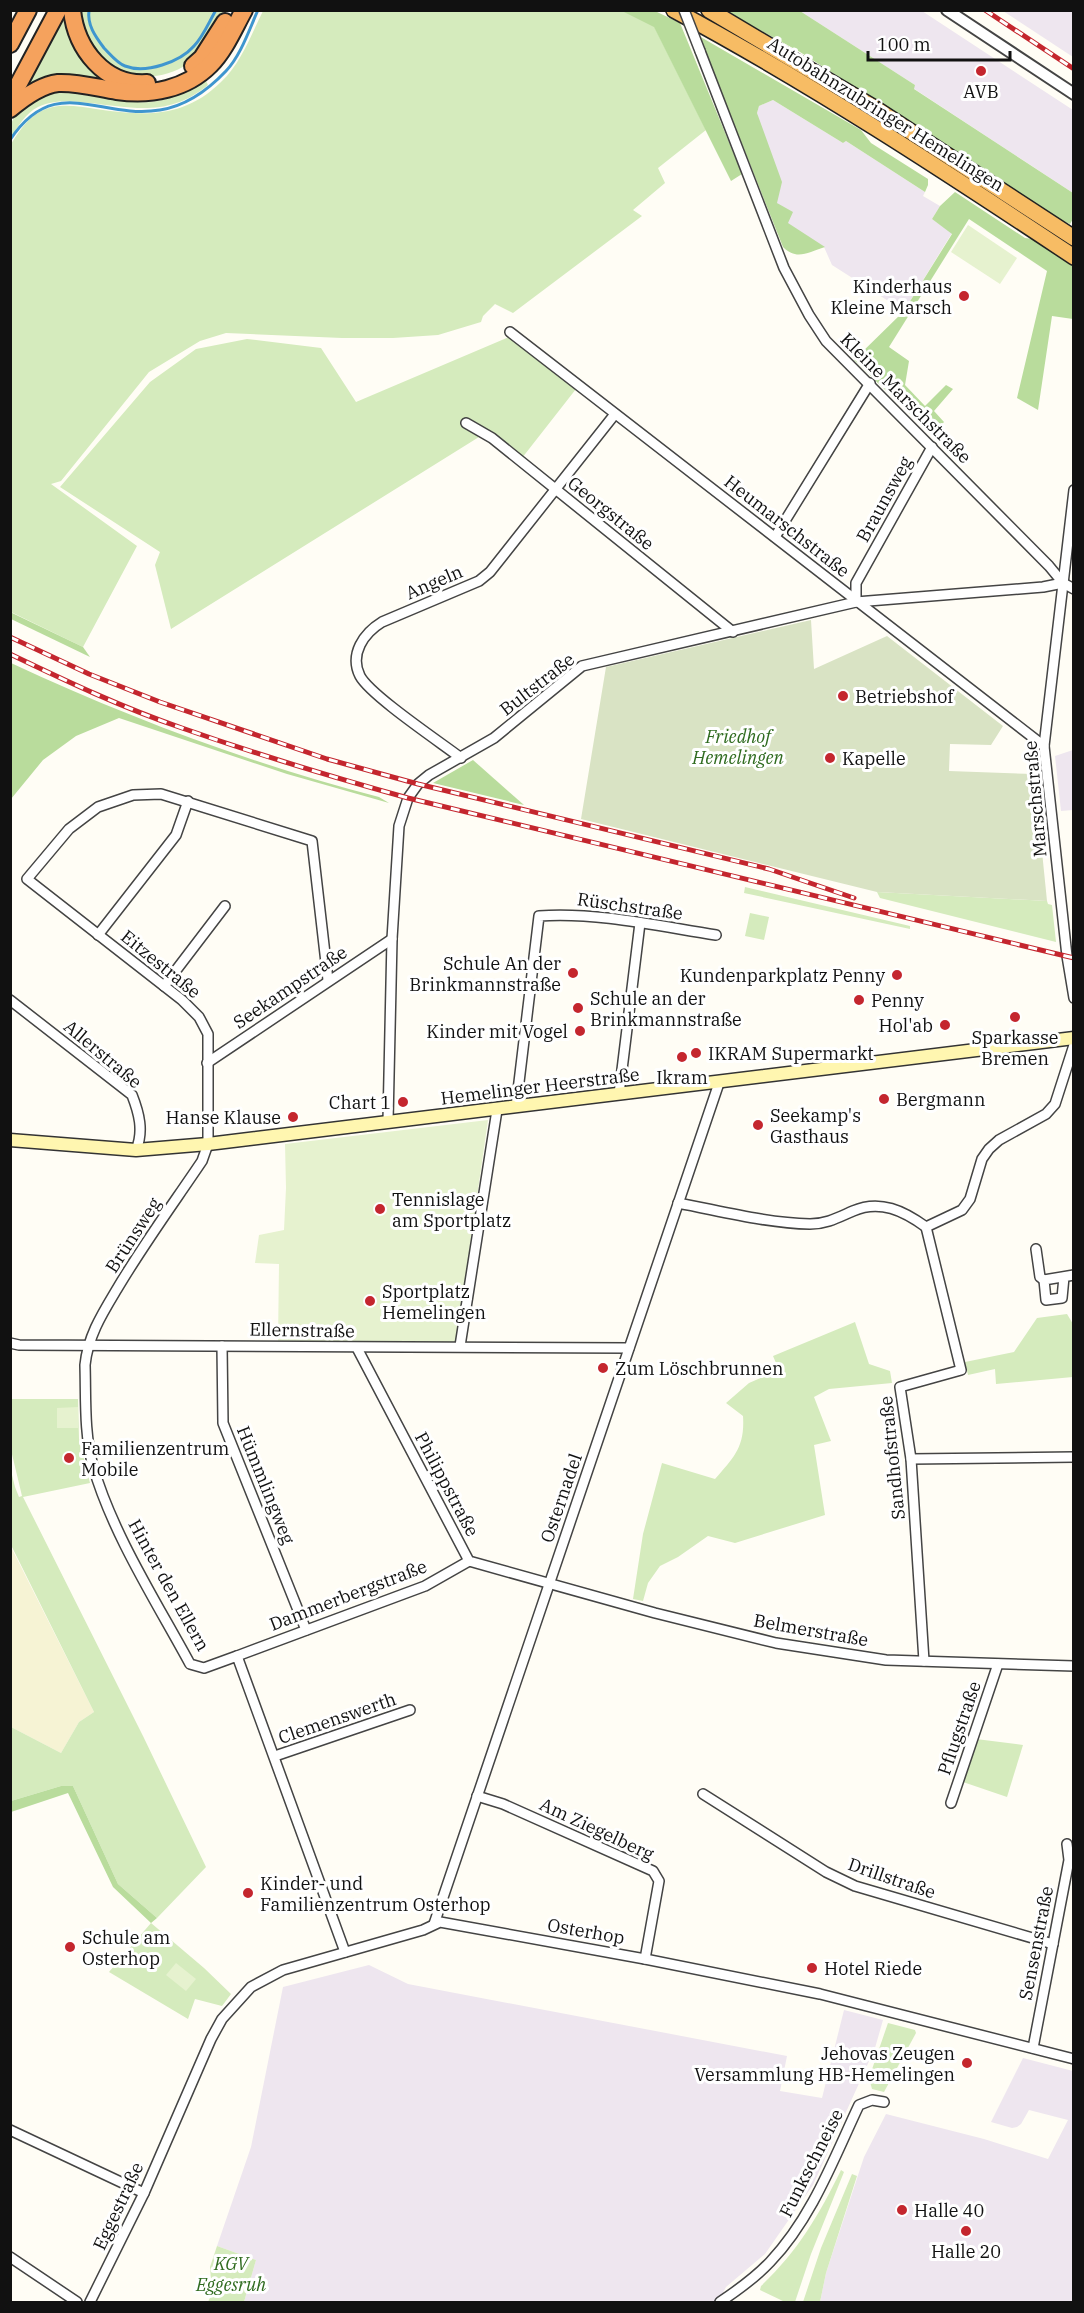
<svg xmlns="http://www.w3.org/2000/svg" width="1084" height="2313" font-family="'IBM Plex Serif',serif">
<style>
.industrial{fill:#eee6ef}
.farmland{fill:#f6f3d4}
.green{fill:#d5ebbd}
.forest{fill:#b9dc9c}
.cemetery{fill:#d9e3c4}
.pitch{fill:#e6f2cf}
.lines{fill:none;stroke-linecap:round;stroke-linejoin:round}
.stream{stroke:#3f96cf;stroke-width:3}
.minor-casing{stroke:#444;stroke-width:12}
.tertiary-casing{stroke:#444;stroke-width:14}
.secondary-casing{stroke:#333;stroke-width:15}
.trunk-casing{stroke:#222;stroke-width:18}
.motorway-casing{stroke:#222;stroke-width:20}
.minor{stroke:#fff;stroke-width:9}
.tertiary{stroke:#fff;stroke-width:10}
.secondary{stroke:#fff6b0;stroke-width:12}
.trunk{stroke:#f7bc64;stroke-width:15}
.motorway{stroke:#f5a25d;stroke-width:16}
.rail-casing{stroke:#c4262e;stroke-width:5}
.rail{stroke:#fff;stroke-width:3;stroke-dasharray:9;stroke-linecap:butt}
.minor-bridge-casing{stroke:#444;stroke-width:12;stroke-linecap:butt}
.minor-bridge{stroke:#fff;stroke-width:9}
.poi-dot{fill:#c4262e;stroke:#fff;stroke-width:2}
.labels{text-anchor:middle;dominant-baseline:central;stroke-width:6;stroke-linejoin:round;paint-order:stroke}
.poi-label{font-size:18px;fill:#111;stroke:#fff;text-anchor:start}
.street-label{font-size:18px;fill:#111;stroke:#fff}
.park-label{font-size:18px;font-style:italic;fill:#2f6b1f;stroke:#fff}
</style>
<rect width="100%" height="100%" fill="#fffdf5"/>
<g class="industrial">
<polygon points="800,11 922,11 1073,110 1073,193 913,88 915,85"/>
<polygon points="1003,11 1073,11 1073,57"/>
<polygon points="773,100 843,143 846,141 925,192 923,196 940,206 932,219 952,233 904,311 832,265 824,247 787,223 777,203 757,113 759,106"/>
<polygon points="1073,750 1073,810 1061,811 1055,756"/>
<polygon points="369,1965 408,1984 787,2056 780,2091 822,2098 844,2010 883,2020 875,2048 813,2185 765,2254 726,2287 718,2302 244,2302 256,2260 217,2246 251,2147 283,1987"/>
<polygon points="1023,2058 1073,2071 1073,2302 820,2302 826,2273 864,2157 886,2114 984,2139 1048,2159 1068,2120 1029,2110 1021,2124 1017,2127 1012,2128 991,2122"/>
</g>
<polygon class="farmland" points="10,1545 94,1712 79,1722 61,1753 11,1727"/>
<g class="green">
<path d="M78,10L224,11C215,26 202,53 187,64C159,85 107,80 89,46C84,36 82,22 78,10Z"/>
<path d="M622,10L654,26L706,130L658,168L665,183L633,210L642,216L513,313L495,304L483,316L481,322L438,335L393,338H342L226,333L200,341L149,372L61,481L51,484L137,546L83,647L11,612V144C18,133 26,120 38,113C56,102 76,106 96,109C144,116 183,119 221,82C241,63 251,35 263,11Z"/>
<polygon points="67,11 105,77 106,84 19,96 32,69 38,65 53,38 50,33"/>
<path d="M205,79L208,85C169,117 135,108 89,103C72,101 55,99 38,107C26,113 18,126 11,138C10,120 12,119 25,107C61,75 109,106 150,102C172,100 188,91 205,79Z"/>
<polygon points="509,337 576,389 522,458 487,432 171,629 155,565 160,552 60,487 150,382 196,349 247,339 321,348 356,402"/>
<polygon points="745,887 910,926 910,929 744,893"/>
<polygon points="877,892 1047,901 1048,904 1052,905 1056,942 880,898"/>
<polygon points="750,913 769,917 764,940 745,936"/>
<polygon points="1067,1314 1073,1324 1073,1377 996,1384 995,1369 968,1375 965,1362 1014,1352 1037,1318"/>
<path d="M855,1322L869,1364L890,1371L892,1383L829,1389L814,1397L831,1441L814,1445L825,1515L735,1543L708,1536L678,1557L660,1566L648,1583L643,1601L633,1599L643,1534L662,1463L715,1479C734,1457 745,1447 743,1416L726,1403L749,1383L779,1370L773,1356Z"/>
<polygon points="11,1399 78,1399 79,1439 90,1483 23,1497 143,1736 206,1867 157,1918 118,1884 73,1786 61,1786 11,1801 11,1727 61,1753 79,1722 94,1712 11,1545 10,1467 15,1487 19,1497 22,1496 11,1450"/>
<polygon points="976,1739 1023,1745 1007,1797 963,1782"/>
<polygon points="151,1923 204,1968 231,1994 222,2006 195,1999 188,2019 109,1972"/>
<polygon points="888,2023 915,2030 916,2033 884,2092 872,2089 869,2078"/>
<path d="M841,2170L844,2172L811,2254L795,2302H785L760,2290L761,2286C798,2251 819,2215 841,2170Z"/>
<polygon points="852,2174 857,2176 826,2273 820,2302 803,2302 821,2248"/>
<polygon points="217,2246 256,2260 244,2302 208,2302 212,2293 210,2267"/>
</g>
<g class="forest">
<polygon points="622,11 655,11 680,23 742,174 731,181 654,27"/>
<polygon points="725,11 800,11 915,85 914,89 1073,193 1073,219 1070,224 1061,220 800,52"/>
<path d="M699,36L861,130L871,143L928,179V185L925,192L846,141L843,143L773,100L759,106L757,113L782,182L777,203L793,212L788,223L825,247C808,252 797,261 783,247Z"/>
<polygon points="955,192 1025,238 1033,239 1073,266 1073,319 1052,316 1038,410 1017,398 1047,271 969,219 889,347 909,361 905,385 925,406 946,385 953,389 934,411 944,422 932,435 854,360 904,311 952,234 932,219 940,206"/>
<polygon points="10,612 83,647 90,657 11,619"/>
<path d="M11,663C129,718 252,764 379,797L389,803L287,774L119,718L76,736L43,760L11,799Z"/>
<polygon points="473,760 524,805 433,783"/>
<polygon points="61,1786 73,1786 118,1884 157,1918 151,1923 113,1887 68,1793 11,1812 11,1801"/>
</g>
<polygon class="cemetery" points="811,620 814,669 887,636 1003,726 991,745 950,744 949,771 1033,774 1036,796 1032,797 1034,812 1038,812 1047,901 877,892 581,819 606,667"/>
<g class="pitch">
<polygon points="968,225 1017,258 1000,284 951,252"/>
<polygon points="488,1120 456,1343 278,1341 279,1264 255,1263 259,1235 284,1230 286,1188 285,1144"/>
<polygon points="78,1407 78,1428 57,1428 57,1408"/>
<polygon points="176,1963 196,1979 186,1991 166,1975"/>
</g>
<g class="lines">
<g class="stream">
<path d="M89,10C87,25 95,36 104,48C110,54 117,63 125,66C146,74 180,62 194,46C203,37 209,22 216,10"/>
<path d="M10,140C55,72 99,120 160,110C186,106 208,90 226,71C241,55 249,30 258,10"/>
</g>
<defs>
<g id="minor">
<polyline points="700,51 784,268 809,315 826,341 1049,566 1063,583 1074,589"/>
<polyline points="510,332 1044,746"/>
<polyline points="466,423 492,438 733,632"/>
<polyline points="1074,490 1044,746 1067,956 1074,998"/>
<polyline points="775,537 870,383"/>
<polyline points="856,602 856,583 932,447"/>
<path d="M461,758C440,742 370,695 360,676C349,654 364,633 382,622L479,581L490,572L615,414"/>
<polyline points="98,935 176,835 188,801"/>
<path d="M328,980L312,841L161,794L133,795L98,807L69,829L27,879L182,1000L199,1017L208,1034V1144L202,1161C173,1204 143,1245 117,1289C102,1314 88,1336 85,1365C86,1399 84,1433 93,1466C112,1533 157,1603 190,1664L204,1668L237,1656L345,1952"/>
<polyline points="164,986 225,906"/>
<path d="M10,1000L132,1095C139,1113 144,1131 136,1150"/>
<polyline points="207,1063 392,939"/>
<polyline points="619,1094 640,923"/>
<path d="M516,1107L539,916C598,912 658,926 716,935"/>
<polyline points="388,1121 392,939 399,826 408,798 418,784 429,775 494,738 582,666 856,602 1043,587 1063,583"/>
<path d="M678,1203C721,1211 766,1223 810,1224C827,1224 839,1217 853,1211C880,1199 904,1211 926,1227"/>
<polyline points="926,1227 962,1210 970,1199 982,1159 989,1149 999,1140 1046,1114 1055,1104 1074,1045"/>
<polyline points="1036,1249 1040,1277 1044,1280"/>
<polyline points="1064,1277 1062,1298 1046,1300 1044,1280 1074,1275"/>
<polyline points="10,1343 19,1345 629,1348"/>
<polyline points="222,1346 223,1423 306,1630"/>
<polyline points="460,1346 497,1110"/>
<polyline points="357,1348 469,1561 655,1613 776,1643 886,1660 1074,1666"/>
<polyline points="911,1459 1074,1457"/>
<polyline points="237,1656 425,1586 469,1561"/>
<polyline points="924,1661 911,1459 900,1387 961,1370 926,1227"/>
<polyline points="275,1756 410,1710"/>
<polyline points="703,1794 826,1872 855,1886 1053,1944"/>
<polyline points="477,1796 503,1804 653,1871 659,1881 645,1959"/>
<polyline points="951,1803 998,1664"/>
<polyline points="434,1924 719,1083"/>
<polyline points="1033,2048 1069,1860 1067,1844"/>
<polyline points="10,2130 144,2193"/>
<polyline points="10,2257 77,2302"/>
<polyline points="90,2302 144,2193 211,2039 222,2019 251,1987 283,1970 423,1930 440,1922 645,1959 820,1994 1074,2059"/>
<path d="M720,2302C738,2290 755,2278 770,2262C812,2218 834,2158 859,2105L872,2100L884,2102"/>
</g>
<polyline id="tertiary" points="947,10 1074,94"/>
<polyline id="secondary" points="10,1140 136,1150 208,1144 1074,1038"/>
<g id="trunk">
<path d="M674,10C812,84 943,170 1074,257"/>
<polyline points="709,10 876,109 1074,238"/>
</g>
<g id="motorway">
<path d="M72,10C76,49 105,86 147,83"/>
<polyline points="10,44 28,10"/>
<polyline points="193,66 202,58 225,22"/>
<polyline points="10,100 58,10"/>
<path d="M10,109C23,98 41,85 58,83C78,82 98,88 117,91C151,96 186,89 210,65C225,50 234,28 244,10"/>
</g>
</defs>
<use href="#minor" class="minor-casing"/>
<use href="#tertiary" class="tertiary-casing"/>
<use href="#secondary" class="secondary-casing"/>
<use href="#trunk" class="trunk-casing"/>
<use href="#motorway" class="motorway-casing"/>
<use href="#minor" class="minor"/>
<use href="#tertiary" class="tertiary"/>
<use href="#secondary" class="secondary"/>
<use href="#trunk" class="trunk"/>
<use href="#motorway" class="motorway"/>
<defs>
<g id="rail">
<polyline points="985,10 1074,69"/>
<polyline points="10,637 89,674 160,702 327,759 418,784 769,869 854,898"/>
<path d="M10,654C66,681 123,708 182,728C256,754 332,777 408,798L1074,958"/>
</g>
</defs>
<use href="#rail" class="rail-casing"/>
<use href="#rail" class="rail"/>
<defs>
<polyline id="minor-bridge" points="684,10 700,51"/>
</defs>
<use href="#minor-bridge" class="minor-bridge-casing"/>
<use href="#minor-bridge" class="minor-bridge"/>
</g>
<g class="poi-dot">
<circle cx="981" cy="71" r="6"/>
<circle cx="964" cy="296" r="6"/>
<circle cx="843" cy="696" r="6"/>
<circle cx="830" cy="758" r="6"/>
<circle cx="573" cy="973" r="6"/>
<circle cx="897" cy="975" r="6"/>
<circle cx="859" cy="1000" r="6"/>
<circle cx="578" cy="1008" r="6"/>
<circle cx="1015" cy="1017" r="6"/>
<circle cx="945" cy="1025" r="6"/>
<circle cx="580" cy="1031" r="6"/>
<circle cx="696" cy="1053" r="6"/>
<circle cx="682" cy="1057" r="6"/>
<circle cx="884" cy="1099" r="6"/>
<circle cx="403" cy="1102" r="6"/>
<circle cx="293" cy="1117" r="6"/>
<circle cx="758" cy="1125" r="6"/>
<circle cx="380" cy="1209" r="6"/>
<circle cx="370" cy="1301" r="6"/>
<circle cx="603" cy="1368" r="6"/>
<circle cx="69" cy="1458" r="6"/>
<circle cx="248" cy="1893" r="6"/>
<circle cx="70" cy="1947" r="6"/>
<circle cx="812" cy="1968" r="6"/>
<circle cx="967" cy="2063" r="6"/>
<circle cx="902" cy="2210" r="6"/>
<circle cx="966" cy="2231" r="6"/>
</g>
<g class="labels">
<g class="poi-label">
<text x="981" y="91" text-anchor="middle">AVB</text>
<text x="952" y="286" text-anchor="end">Kinderhaus<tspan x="952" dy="21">Kleine Marsch</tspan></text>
<text x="855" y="696">Betriebshof</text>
<text x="842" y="758">Kapelle</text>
<text x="561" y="963" text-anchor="end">Schule An der<tspan x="561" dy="21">Brinkmannstraße</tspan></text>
<text x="885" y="975" text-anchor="end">Kundenparkplatz Penny</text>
<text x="590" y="998">Schule an der<tspan x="590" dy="21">Brinkmannstraße</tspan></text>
<text x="871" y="1000">Penny</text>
<text x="933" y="1025" text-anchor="end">Hol'ab</text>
<text x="568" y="1031" text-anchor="end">Kinder mit Vogel</text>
<text x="1015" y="1037" text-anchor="middle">Sparkasse<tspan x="1015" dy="21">Bremen</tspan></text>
<text x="708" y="1053">IKRAM Supermarkt</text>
<text x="682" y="1077" text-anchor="middle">Ikram</text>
<text x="896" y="1099">Bergmann</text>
<text x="391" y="1102" text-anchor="end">Chart 1</text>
<text x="770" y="1115">Seekamp's<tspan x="770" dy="21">Gasthaus</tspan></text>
<text x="281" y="1117" text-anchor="end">Hanse Klause</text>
<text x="392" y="1199">Tennislage<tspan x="392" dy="21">am Sportplatz</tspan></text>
<text x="382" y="1291">Sportplatz<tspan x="382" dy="21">Hemelingen</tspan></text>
<text x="615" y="1368">Zum Löschbrunnen</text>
<text x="81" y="1448">Familienzentrum<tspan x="81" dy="21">Mobile</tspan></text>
<text x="260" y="1883">Kinder- und<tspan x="260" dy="21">Familienzentrum Osterhop</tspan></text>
<text x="82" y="1937">Schule am<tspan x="82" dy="21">Osterhop</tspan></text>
<text x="824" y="1968">Hotel Riede</text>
<text x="955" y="2053" text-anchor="end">Jehovas Zeugen<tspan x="955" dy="21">Versammlung HB-Hemelingen</tspan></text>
<text x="914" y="2210">Halle 40</text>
<text x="966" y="2251" text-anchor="middle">Halle 20</text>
</g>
<g class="street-label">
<text transform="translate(886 114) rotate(32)">Autobahnzubringer Hemelingen</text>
<text transform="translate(906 398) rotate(45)">Kleine Marschstraße</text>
<text transform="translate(884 499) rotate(-61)">Braunsweg</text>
<text transform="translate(611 513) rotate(39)">Georgstraße</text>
<text transform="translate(787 526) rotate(38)">Heumarschstraße</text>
<text transform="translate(434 582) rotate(-23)">Angeln</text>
<text transform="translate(537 684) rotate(-38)">Bultstraße</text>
<text transform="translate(1035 799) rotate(-95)">Marschstraße</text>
<text transform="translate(630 906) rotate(8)">Rüschstraße</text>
<text transform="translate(161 964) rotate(39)">Eitzestraße</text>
<text transform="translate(290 987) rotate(-34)">Seekampstraße</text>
<text transform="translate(103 1054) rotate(40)">Allerstraße</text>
<text transform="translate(540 1086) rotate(-7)">Hemelinger Heerstraße</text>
<text transform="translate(133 1235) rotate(-57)">Brünsweg</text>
<text transform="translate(302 1330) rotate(1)">Ellernstraße</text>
<text transform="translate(892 1458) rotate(-96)">Sandhofstraße</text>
<text transform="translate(447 1484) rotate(62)">Philippstraße</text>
<text transform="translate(266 1485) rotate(68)">Hümmlingweg</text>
<text transform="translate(561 1498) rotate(-71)">Osternadel</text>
<text transform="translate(169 1585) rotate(61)">Hinter den Ellern</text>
<text transform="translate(348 1595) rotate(-21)">Dammerbergstraße</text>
<text transform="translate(811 1630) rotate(10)">Belmerstraße</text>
<text transform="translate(337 1718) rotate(-19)">Clemenswerth</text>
<text transform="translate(959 1728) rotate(-71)">Pflugstraße</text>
<text transform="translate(597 1829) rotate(25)">Am Ziegelberg</text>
<text transform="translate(892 1878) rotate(19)">Drillstraße</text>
<text transform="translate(586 1931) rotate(10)">Osterhop</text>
<text transform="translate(1036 1943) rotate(-79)">Sensenstraße</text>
<text transform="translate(811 2163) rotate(-63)">Funkschneise</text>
<text transform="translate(118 2206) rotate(-65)">Eggestraße</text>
</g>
<g class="park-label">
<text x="738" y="736">Friedhof<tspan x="738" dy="21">Hemelingen</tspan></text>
<text x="231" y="2263">KGV<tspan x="231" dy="21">Eggesruh</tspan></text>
</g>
</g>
<rect width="1084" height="2313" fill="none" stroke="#111111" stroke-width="24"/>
<path d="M868 51v9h142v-9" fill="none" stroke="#111111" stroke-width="3"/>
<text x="877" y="51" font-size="18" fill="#111111" stroke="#ffffff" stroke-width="4.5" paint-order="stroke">100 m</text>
</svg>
